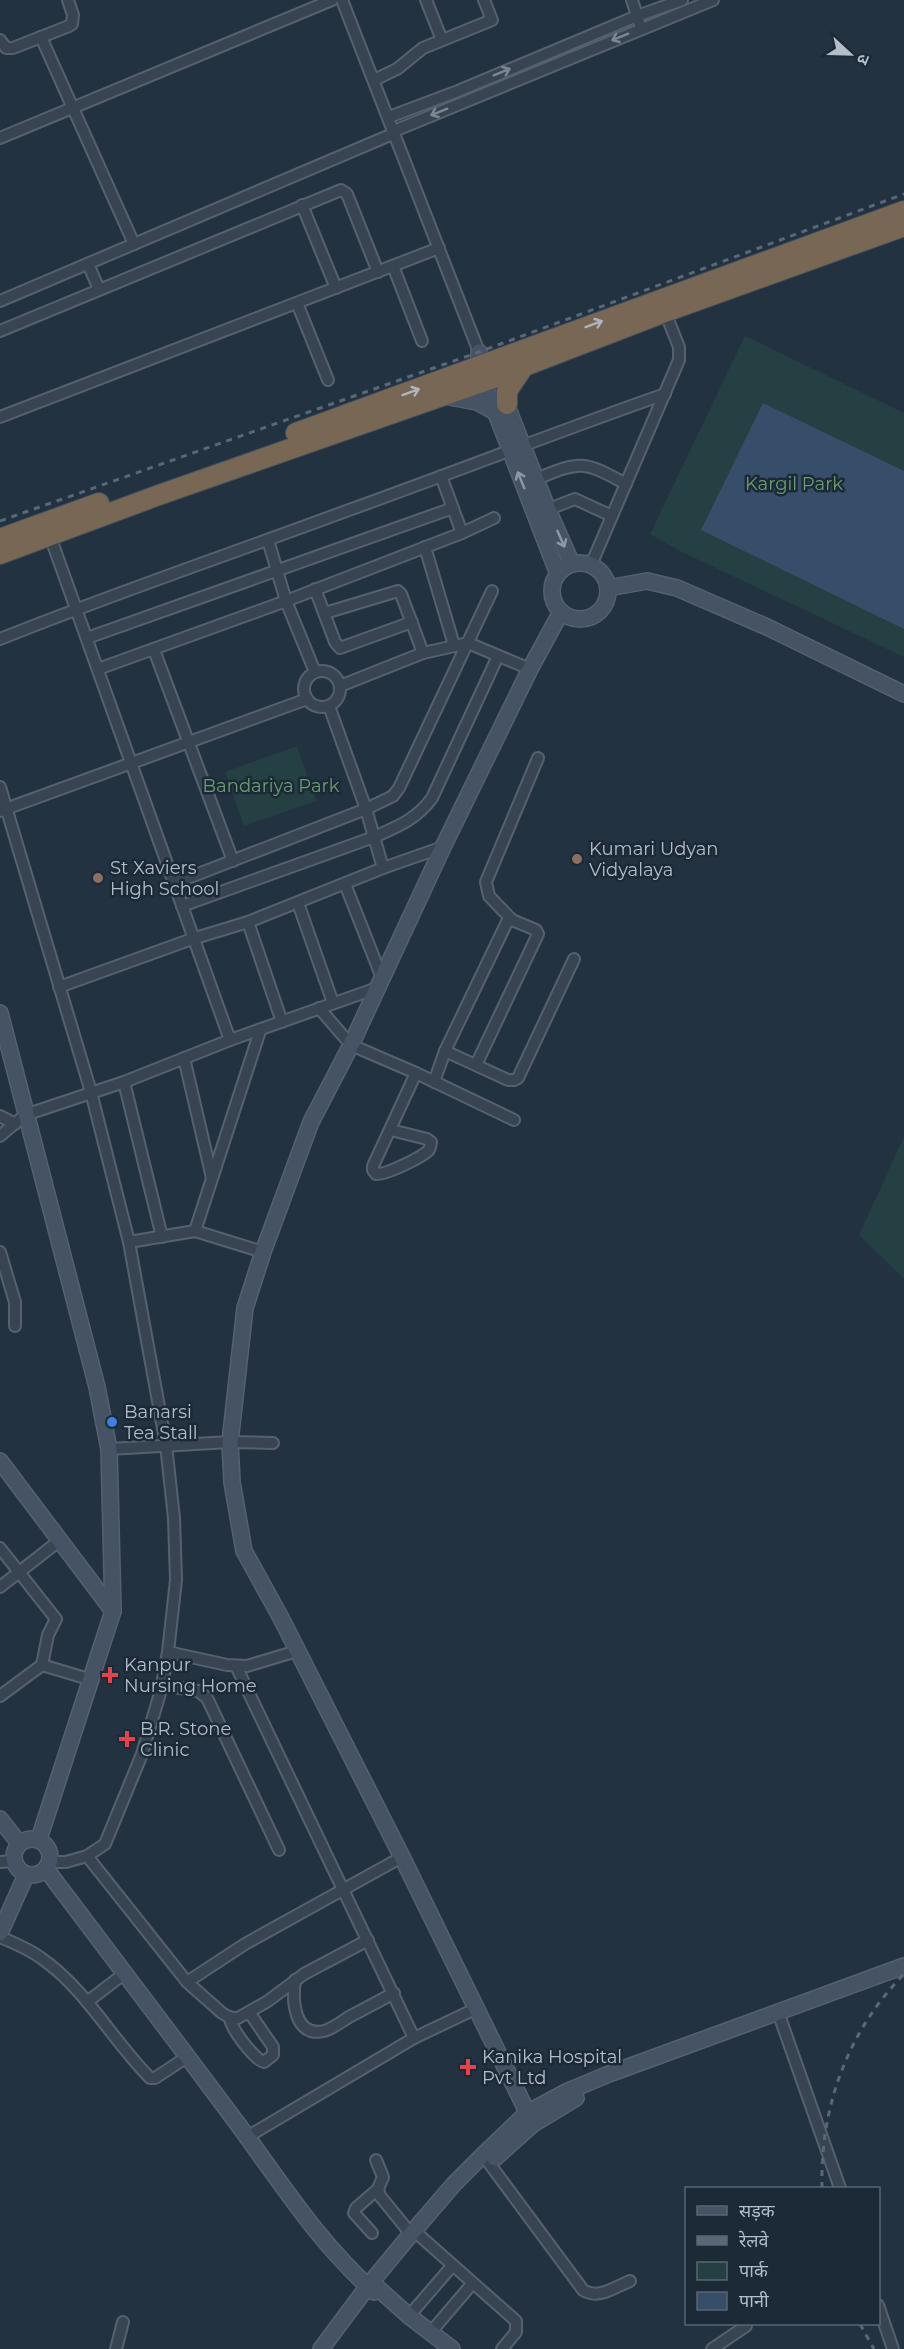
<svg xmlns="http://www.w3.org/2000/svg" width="904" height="2349" font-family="Montserrat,'Noto Sans Devanagari',sans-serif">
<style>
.green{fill:#254042}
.water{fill:#364e69}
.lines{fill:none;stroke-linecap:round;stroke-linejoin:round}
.street-casing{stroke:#55616e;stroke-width:14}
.secondary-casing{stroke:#55616e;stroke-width:18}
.highway-casing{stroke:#424e5b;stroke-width:22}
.street{stroke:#384451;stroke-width:10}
.secondary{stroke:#455364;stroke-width:15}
.highway{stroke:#776754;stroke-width:20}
.rail{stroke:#596878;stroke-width:3;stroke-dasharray:6 6;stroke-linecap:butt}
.oneway{stroke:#7c8794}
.oneway2{stroke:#aeb5bf}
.oneway3{stroke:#8d99a7}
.education-dot{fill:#8d6e63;stroke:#1c2936;stroke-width:2}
.shop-dot{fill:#3f7fe0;stroke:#1c2936;stroke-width:2}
.health-dot{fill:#e0444e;stroke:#1c2936;stroke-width:2}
.labels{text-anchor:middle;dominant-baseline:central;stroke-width:5;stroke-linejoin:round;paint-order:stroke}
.park-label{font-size:18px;fill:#699e72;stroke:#1c2936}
.poi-label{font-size:18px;fill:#b4becb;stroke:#1c2936;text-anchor:start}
</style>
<rect width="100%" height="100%" fill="#233241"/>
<g class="green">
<polygon points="745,336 904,413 904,657 682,552 650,534"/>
<polygon points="297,746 316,801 244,826 225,772"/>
<polygon points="904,1137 904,1279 859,1235"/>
</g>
<polygon class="water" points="763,403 904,471 904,629 701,530"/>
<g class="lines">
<defs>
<g id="street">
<polyline points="342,0 479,352"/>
<polyline points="426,0 442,40"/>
<polyline points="632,0 639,22"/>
<polyline points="41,37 134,244"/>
<polyline points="0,40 6,48 13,48 69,26 72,24 73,15 68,0"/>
<polyline points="374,80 397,69 423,48 492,20 484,0"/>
<polyline points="389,117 458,91 637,16 682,0"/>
<polyline points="394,131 713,0"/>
<polyline points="0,138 332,0"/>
<polyline points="302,205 336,288"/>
<polyline points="88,264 99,289"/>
<polyline points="393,266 422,341"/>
<polyline points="0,301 395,133"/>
<polyline points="297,303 328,380"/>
<polyline points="0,331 341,190 347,194 378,272"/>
<polyline points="0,417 439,248"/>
<path d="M536,479C581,461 582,460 626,484"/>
<polyline points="541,512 575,499 612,516"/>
<polyline points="462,533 494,518"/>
<polyline points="50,536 230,1040"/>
<polyline points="268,540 286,601 315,672"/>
<polyline points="425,547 454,645"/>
<polyline points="591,565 679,360 679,347 665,312"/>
<polyline points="315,589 335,642 340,648 412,622"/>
<polyline points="325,613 398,591 401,594 423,653"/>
<polyline points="87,638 453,508"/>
<path d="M0,639C115,593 233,553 349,510C455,472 559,431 665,394"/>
<polyline points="154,650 233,861"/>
<polyline points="98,669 286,601 462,533 441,476"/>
<circle cx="322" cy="689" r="18"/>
<polyline points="340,686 423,653 468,643 530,669"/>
<polyline points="329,706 366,809 383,868"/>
<polyline points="0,787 91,1092 129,1242 166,1445 174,1518 176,1580 168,1652 161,1690 142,1754 105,1844 87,1856 66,1862 50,1862"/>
<polyline points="0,811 307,699"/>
<polyline points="175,883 366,809 393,796 399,788 492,591"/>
<polyline points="345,884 382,978"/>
<polyline points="298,903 333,1003"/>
<path d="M182,906L374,837C397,827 417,819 432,798L498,656"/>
<polyline points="512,920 489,896 486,882 538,758"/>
<polyline points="248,922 282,1022"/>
<polyline points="59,987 192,939 248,922 383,868 443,847"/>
<polyline points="319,1008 351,1045 416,1073 514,1120"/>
<polyline points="184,1058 212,1178"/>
<polyline points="476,1065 538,934 536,930 512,920 507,922 445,1051 508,1080 514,1080 518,1078 574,959"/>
<polyline points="124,1082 162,1237"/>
<polyline points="434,1082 445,1051"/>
<polyline points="0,1116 15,1124"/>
<path d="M391,1130L427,1139L431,1142C430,1146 431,1148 428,1151C420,1158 386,1175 376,1174L373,1170V1166L416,1073"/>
<polyline points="0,1136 25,1115 124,1082 230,1040 377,988"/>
<polyline points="195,1231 260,1031"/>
<polyline points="129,1242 195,1231 263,1252"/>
<polyline points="0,1252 15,1302 15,1326"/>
<polyline points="109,1449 230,1442 273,1443"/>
<polyline points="0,1548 56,1619 48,1635 42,1665"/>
<polyline points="0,1587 59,1541"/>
<polyline points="168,1652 227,1665 247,1666 297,1651"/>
<polyline points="236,1666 414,2038"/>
<polyline points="162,1685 198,1691 207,1698 279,1850"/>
<polyline points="0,1696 42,1665 92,1680"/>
<polyline points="87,1856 187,1982 245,1944 402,1857"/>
<polyline points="0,1862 14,1861"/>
<path d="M0,1937C14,1943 29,1949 41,1958C86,1989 112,2040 150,2078H155L187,2057"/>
<path d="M295,1980C292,2000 294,2038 324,2031C332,2029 341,2022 349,2017C364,2009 379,2001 394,1993"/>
<polyline points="187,1982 222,2013 231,2018 238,2018 268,2001 304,1974 368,1940"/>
<polyline points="87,2002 125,1973"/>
<polyline points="778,2012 840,2188"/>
<path d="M230,2017C229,2027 255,2060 264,2062L273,2055V2047L249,2012"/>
<polyline points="247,2137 414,2038 477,2008"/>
<path d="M483,2155L583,2290C598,2300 615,2287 630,2281"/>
<polyline points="376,2160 383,2177 378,2189 380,2196 411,2234"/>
<polyline points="372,2233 354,2213 356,2208 378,2189"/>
<polyline points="420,2236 516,2321 516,2332 502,2349"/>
<polyline points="878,2305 893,2349"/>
<polyline points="409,2316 452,2266"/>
<polyline points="431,2332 472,2284"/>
<polyline points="116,2349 123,2322"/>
<polyline points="712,2349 746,2326"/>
</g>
<g id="secondary">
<polyline points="479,352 479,368 484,382 558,574"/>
<polyline points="444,396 477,402 495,412"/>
<polyline points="503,396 548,510 572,564"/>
<circle cx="580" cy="591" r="28"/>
<polyline points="608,588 647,581 677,588 767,627 904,694"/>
<polyline points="0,1013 97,1387 109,1449 113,1611 39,1839"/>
<polyline points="0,1461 113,1611"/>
<polyline points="0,1819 19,1843"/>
<circle cx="32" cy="1857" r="18"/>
<path d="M46,1869C110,1954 174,2038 237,2123C282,2184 317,2241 374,2292"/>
<polyline points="0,1933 26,1875"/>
<polyline points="533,2124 402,1857 281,1618 244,1551 232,1482 230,1442 245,1308 263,1252 311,1122 351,1045 443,847 530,669 561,612"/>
<polyline points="495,2158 533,2124 576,2098"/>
<polyline points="371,2282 409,2316 452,2349"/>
<polyline points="321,2349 368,2286 411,2234 454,2184 483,2155 527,2113 568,2091 609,2074 904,1966"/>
</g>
<g id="highway">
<polyline points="507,404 507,391 524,366"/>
<polyline points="296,433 904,211"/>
<polyline points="0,539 99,503"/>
<polyline points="0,554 156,496 496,377 665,312 904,226"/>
</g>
</defs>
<use href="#street" class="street-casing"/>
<use href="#secondary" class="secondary-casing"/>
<use href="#highway" class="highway-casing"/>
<use href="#street" class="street"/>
<use href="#secondary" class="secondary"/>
<use href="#highway" class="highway"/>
<g class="rail">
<polyline points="0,521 479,352 904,194"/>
<path d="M822,2188C820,2108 847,2032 904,1974"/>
<polyline points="860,2324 874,2349"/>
</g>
</g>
<defs><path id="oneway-shaft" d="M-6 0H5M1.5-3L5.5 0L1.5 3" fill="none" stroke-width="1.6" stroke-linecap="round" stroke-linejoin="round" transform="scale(1.5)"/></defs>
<g class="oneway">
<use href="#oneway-shaft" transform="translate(620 37) rotate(158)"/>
<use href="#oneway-shaft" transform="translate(502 72) rotate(-22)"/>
<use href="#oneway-shaft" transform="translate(439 112) rotate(158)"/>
</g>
<g class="oneway2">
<use href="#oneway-shaft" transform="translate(594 324) rotate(-20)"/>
<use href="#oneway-shaft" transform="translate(411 392) rotate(-20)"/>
</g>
<g class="oneway3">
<use href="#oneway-shaft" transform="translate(521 480) rotate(-112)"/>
<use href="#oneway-shaft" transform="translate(561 539) rotate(66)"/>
</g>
<g class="education-dot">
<circle cx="577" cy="859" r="6"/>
<circle cx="98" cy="878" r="6"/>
</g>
<circle class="shop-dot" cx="112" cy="1422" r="6"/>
<g class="health-dot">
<path d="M107 1666h6v6h6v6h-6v6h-6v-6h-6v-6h6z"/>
<path d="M124 1730h6v6h6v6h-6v6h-6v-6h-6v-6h6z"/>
<path d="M465 2058h6v6h6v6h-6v6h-6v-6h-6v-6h6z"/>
</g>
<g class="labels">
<g class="park-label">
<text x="794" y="484">Kargil Park</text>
<text x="271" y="786">Bandariya Park</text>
</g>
<g class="poi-label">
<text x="589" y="849">Kumari Udyan<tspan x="589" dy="21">Vidyalaya</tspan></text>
<text x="110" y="868">St Xaviers<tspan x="110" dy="21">High School</tspan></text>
<text x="124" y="1412">Banarsi<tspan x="124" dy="21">Tea Stall</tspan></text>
<text x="124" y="1665">Kanpur<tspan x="124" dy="21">Nursing Home</tspan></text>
<text x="140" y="1729">B.R. Stone<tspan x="140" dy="21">Clinic</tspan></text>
<text x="482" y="2057">Kanika Hospital<tspan x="482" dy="21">Pvt Ltd</tspan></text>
</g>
</g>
<rect x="685" y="2187" width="195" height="138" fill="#1c2936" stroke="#596572" stroke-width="1.5"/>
<rect x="697" y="2206" width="30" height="9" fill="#455364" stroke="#596572" stroke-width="1.5"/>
<text x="739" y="2217" font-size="18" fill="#b4becb">सड़क</text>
<rect x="697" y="2236" width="30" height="9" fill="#596878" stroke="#596572" stroke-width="1.5"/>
<text x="739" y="2247" font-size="18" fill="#b4becb">रेलवे</text>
<rect x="697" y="2262" width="30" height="18" fill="#254042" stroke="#596572" stroke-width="1.5"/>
<text x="739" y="2277" font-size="18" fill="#b4becb">पार्क</text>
<rect x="697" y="2292" width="30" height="18" fill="#364e69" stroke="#596572" stroke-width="1.5"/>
<text x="739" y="2307" font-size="18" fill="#b4becb">पानी</text>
<g transform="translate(850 54) rotate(112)" stroke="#1c2936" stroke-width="4.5" paint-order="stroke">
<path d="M0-4.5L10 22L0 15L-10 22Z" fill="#b4becb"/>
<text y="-9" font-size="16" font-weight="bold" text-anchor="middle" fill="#b4becb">उ</text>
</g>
</svg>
